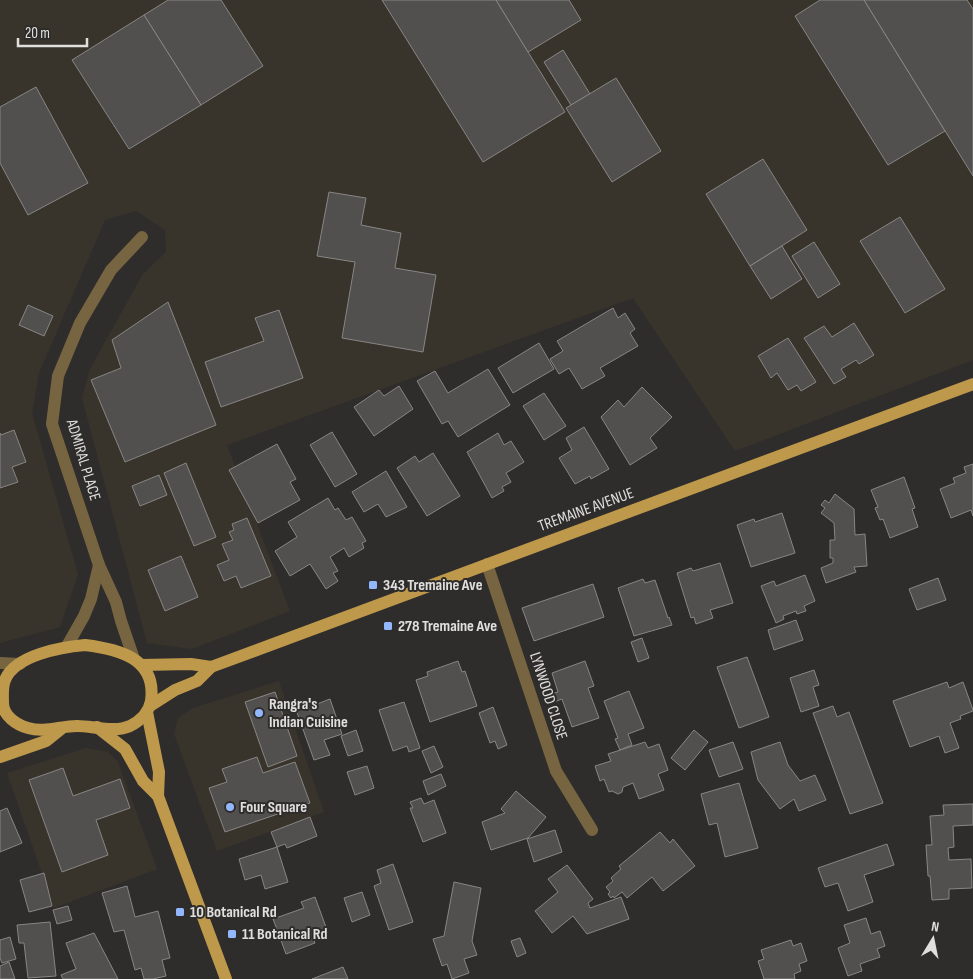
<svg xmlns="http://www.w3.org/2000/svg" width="973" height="979" font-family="'Sofia Sans Condensed',sans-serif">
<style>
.built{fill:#38342c}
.building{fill:#52504e;stroke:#888684}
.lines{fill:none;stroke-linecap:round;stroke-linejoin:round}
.minor{stroke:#776441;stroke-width:12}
.major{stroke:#bf994b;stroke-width:12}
.poi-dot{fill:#93b7fd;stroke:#2f2d2b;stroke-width:2}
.labels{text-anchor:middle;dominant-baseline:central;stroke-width:4;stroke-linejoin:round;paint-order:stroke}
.street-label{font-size:16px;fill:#e0dfdd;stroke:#2f2d2b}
.poi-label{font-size:16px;font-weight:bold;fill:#e0dfdd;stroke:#2f2d2b;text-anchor:start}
</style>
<rect width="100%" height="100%" fill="#2f2d2b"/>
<g class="built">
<polygon points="0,0 973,0 973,360 735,451 633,298 227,445 290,611 192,649 147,643 82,398 90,369 143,274 166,252 165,230 136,211 105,220 39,373 32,413 78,574 60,627 0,643"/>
<polygon points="279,681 324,812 217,851 174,734 178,718 193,708"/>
<polygon points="86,748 108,752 118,762 157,869 54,908 7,773"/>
</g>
<g class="building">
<polygon points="168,0 221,0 263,66 201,105 144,15"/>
<polygon points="382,0 496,0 565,112 483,162"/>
<polygon points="496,0 569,0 581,20 528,52"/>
<polygon points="820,0 864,0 945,131 888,165 795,16"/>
<polygon points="864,0 967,0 973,9 973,176"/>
<polygon points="144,15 201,105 129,149 72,60"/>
<polygon points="563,50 590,94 571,105 544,62"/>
<polygon points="616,78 661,151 612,182 566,108"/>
<polygon points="36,87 88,183 28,215 0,163 0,107"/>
<polygon points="763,159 807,230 750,266 706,194"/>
<polygon points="329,192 366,198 361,225 401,233 395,268 436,275 423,352 342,338 355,262 317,256"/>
<polygon points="900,217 945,289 905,313 860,241"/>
<polygon points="814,242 840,284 818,298 792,256"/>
<polygon points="782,246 802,279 771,299 750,266"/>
<polygon points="168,302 216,425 125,462 91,380 121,368 112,340"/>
<polygon points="28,305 53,316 44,336 19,325"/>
<polygon points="613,308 618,318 625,313 635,329 630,333 638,346 600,368 605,376 582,389 569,368 559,374 550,359 563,351 557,341"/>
<polygon points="279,310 303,378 221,407 205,362 264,341 255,318"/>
<polygon points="854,323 874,355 859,364 856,360 841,369 846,377 834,384 804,338 824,326 832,337"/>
<polygon points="788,338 816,382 801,391 797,385 788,390 777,373 771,378 758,356"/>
<polygon points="539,343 554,369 513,393 498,368"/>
<polygon points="488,369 510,405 458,437 448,421 442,424 417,381 435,371 448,393"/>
<polygon points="399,386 413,409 374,436 354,407 379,390 384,396"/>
<polygon points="642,387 672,417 650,438 657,448 630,465 601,417 618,400 624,407"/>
<polygon points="544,393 566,426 544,440 523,406"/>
<polygon points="584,427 609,469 591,479 590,476 575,484 559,458 572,450 566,438"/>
<polygon points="14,430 26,462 12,467 18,482 0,488 0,433 1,435"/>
<polygon points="332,432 357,474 335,487 310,445"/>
<polygon points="498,433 504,445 511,441 524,462 506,473 511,482 502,487 504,491 492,498 467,452"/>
<polygon points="277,444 296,479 290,482 300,500 258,523 229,470"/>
<polygon points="433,453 460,496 427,516 397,468 415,456 419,462"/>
<polygon points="186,463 216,537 194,546 164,473"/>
<polygon points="973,464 973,516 971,510 951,518 940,489 955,483 953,478 966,473 964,467"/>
<polygon points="386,471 407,507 386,517 378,504 364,512 352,492"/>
<polygon points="159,475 167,495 140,506 132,486"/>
<polygon points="904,477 915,508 912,509 918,527 890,538 883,519 880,520 875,508 878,507 871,490"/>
<polygon points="835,494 854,509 855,535 865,534 867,566 854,567 856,572 826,583 821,568 833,563 833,558 830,558 830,540 835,540 834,523 821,513 825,508 821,505 825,500 829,503"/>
<polygon points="328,498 335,510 338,508 346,520 352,517 366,541 362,543 364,548 349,557 344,548 330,557 338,571 333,573 338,581 326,589 310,564 290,576 275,551 297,537 288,522"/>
<polygon points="782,513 795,553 751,567 737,525 754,519 755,522"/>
<polygon points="247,518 271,576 241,588 236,576 224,581 217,565 229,560 222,544 233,540 229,532 234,530 232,524"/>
<polygon points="181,556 198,597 165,611 148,570"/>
<polygon points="720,563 733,603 710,610 713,618 696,624 694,617 691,618 677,573 691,568 693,571"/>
<polygon points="805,575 815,601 804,606 806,611 797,614 796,611 783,616 784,619 776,623 761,586 774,581 776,586"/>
<polygon points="938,578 946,600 917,610 909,589"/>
<polygon points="643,579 645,583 655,580 668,618 669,617 672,625 634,636 618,588"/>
<polygon points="593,584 604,617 534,641 522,608"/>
<polygon points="796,620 803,640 774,650 768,630"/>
<polygon points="642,638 649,658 638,662 631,642"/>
<polygon points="747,657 769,717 739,728 717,667"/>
<polygon points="458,661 462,672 465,671 477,706 430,722 416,680 428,676 427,672"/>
<polygon points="585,661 594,686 588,688 599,718 572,727 562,699 554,702 551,694 558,692 552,673"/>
<polygon points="814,670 819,685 813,687 819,706 801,712 790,678"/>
<polygon points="947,682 949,688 963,682 973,710 973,711 960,716 961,719 950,723 959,748 945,753 939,736 910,747 893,701"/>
<polygon points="629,691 644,728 628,734 632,745 620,750 615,739 618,738 604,701"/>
<polygon points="275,692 297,756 268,767 245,702"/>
<polygon points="330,699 342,734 324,740 330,755 314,760 295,707 310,701 312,706"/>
<polygon points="404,702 420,748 409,752 407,746 393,751 379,710"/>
<polygon points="833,706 837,717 849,712 883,803 850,814 813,713"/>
<polygon points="493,707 507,745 498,749 495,741 490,743 479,713"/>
<polygon points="356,730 363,751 348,756 341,736"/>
<polygon points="694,730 708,742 685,770 671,758"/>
<polygon points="645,742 648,748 659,744 668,770 658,774 664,790 639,799 633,783 623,787 622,792 618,794 612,791 609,792 604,779 600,781 595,766 611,761 608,754"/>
<polygon points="733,742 743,769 719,777 709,750"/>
<polygon points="780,742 788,765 800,781 815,775 826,800 799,811 794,799 780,809 758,780 751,752"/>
<polygon points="434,746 443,767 431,773 422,751"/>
<polygon points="257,757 263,773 295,762 310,803 225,832 209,788 227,782 222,769"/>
<polygon points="367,766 374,788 355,795 347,772"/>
<polygon points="63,768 73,796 120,779 130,808 96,820 108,855 62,872 29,780"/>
<polygon points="441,774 446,786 428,795 423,781"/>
<polygon points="739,783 758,848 725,857 717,823 709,825 701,794"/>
<polygon points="516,791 546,817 528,838 491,850 482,822 505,813 501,809"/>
<polygon points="421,798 424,804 434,800 446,833 423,842 410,808 413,808 410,802"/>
<polygon points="973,804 973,825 953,826 954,847 948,848 949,860 971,859 972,888 949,889 949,899 932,900 930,876 928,876 926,845 932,845 930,816 944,815 943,805"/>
<polygon points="7,808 22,843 0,852 0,811"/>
<polygon points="310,817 317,836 287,848 285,844 277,847 271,832"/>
<polygon points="555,830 562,852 534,862 527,839"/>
<polygon points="660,832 670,843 673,839 695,866 663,891 652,877 627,898 622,892 614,898 613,896 611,898 608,894 610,892 606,887 613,881 611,878 621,869 619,866"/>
<polygon points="887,844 894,865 864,875 873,902 848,911 838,883 825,887 818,868"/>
<polygon points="277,847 288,882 265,889 261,875 245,880 239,859"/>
<polygon points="393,864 413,922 389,930 374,886 381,883 377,870"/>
<polygon points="567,865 593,899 588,903 590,908 621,897 629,919 587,934 573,916 552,933 535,911 558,892 548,879"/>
<polygon points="44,873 52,906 29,912 20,880"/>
<polygon points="454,882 481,888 472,941 477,955 464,959 469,973 452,979 447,964 442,966 433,939 444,936"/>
<polygon points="127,886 135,917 158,911 170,958 162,960 166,976 153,979 144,979 141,968 135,970 124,930 114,932 102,893"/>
<polygon points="362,892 370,915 352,922 344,898"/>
<polygon points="315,897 327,930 312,935 315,943 286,954 273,919 304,908 301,902"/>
<polygon points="68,906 72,920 57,924 53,910"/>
<polygon points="866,918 871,934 880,931 885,946 877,949 880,957 860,964 862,971 848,976 838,948 850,943 844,925"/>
<polygon points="50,922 56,976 28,978 24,943 19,943 17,925"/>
<polygon points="94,933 118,979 63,979 61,975 76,969 66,943"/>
<polygon points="10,937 16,959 2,963 0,958 0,940"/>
<polygon points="520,938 526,953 517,957 511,941"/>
<polygon points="791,940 793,946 801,943 807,961 799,964 801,971 794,974 795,979 764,979 758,961 764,959 761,950"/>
<polygon points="9,962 15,979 0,979 0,966"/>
<polygon points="343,967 348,979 312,979"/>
</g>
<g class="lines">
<g class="minor">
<polyline points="487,564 556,771 592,830"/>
<polyline points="67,646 84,616 91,599 99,565"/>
<polyline points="134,659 121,621 116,602 99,565 52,424 58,376 80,323 111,270 142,237"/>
<polyline points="0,663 20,664"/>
</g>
<g class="major">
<path d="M85,645C118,649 157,658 151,701C149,712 140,721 130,726C115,733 93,726 77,726C60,726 45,733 28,728C17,725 3,716 3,703C3,696 2,687 5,680C15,655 62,647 85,645Z"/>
<polyline points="141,665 191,664 211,667"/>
<polyline points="150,706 175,690 197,681 211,667 973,384"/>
<polyline points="147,712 159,772 158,796 226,979"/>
<polyline points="97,727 125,749 143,781 158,796"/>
<polyline points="0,757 46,741 61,729"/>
</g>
</g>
<g class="poi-dot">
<rect x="368" y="580" width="10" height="10" rx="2.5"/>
<rect x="383" y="621" width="10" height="10" rx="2.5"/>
<circle cx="259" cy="713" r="5"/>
<circle cx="230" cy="807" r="5"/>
<rect x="175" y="907" width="10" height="10" rx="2.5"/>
<rect x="227" y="929" width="10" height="10" rx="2.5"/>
</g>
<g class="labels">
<g class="street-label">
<text transform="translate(83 460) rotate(73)">ADMIRAL PLACE</text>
<text transform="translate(586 510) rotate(-20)">TREMAINE AVENUE</text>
<text transform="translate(548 696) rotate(72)">LYNWOOD CLOSE</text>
</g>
<g class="poi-label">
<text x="383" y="585">343 Tremaine Ave</text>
<text x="398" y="626">278 Tremaine Ave</text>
<text x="269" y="704">Rangra's<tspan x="269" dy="18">Indian Cuisine</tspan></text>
<text x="240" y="807">Four Square</text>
<text x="190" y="912">10 Botanical Rd</text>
<text x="242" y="934">11 Botanical Rd</text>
</g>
</g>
<g transform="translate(933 939) rotate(10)" stroke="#2f2d2b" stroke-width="4" paint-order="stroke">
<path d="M0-4L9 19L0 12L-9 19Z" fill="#e0dfdd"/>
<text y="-8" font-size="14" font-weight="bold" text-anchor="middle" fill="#e0dfdd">N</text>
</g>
<path d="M18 38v8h69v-8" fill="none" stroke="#e0dfdd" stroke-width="2.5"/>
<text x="25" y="38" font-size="15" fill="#e0dfdd" stroke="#2f2d2b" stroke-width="4" paint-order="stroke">20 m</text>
</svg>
